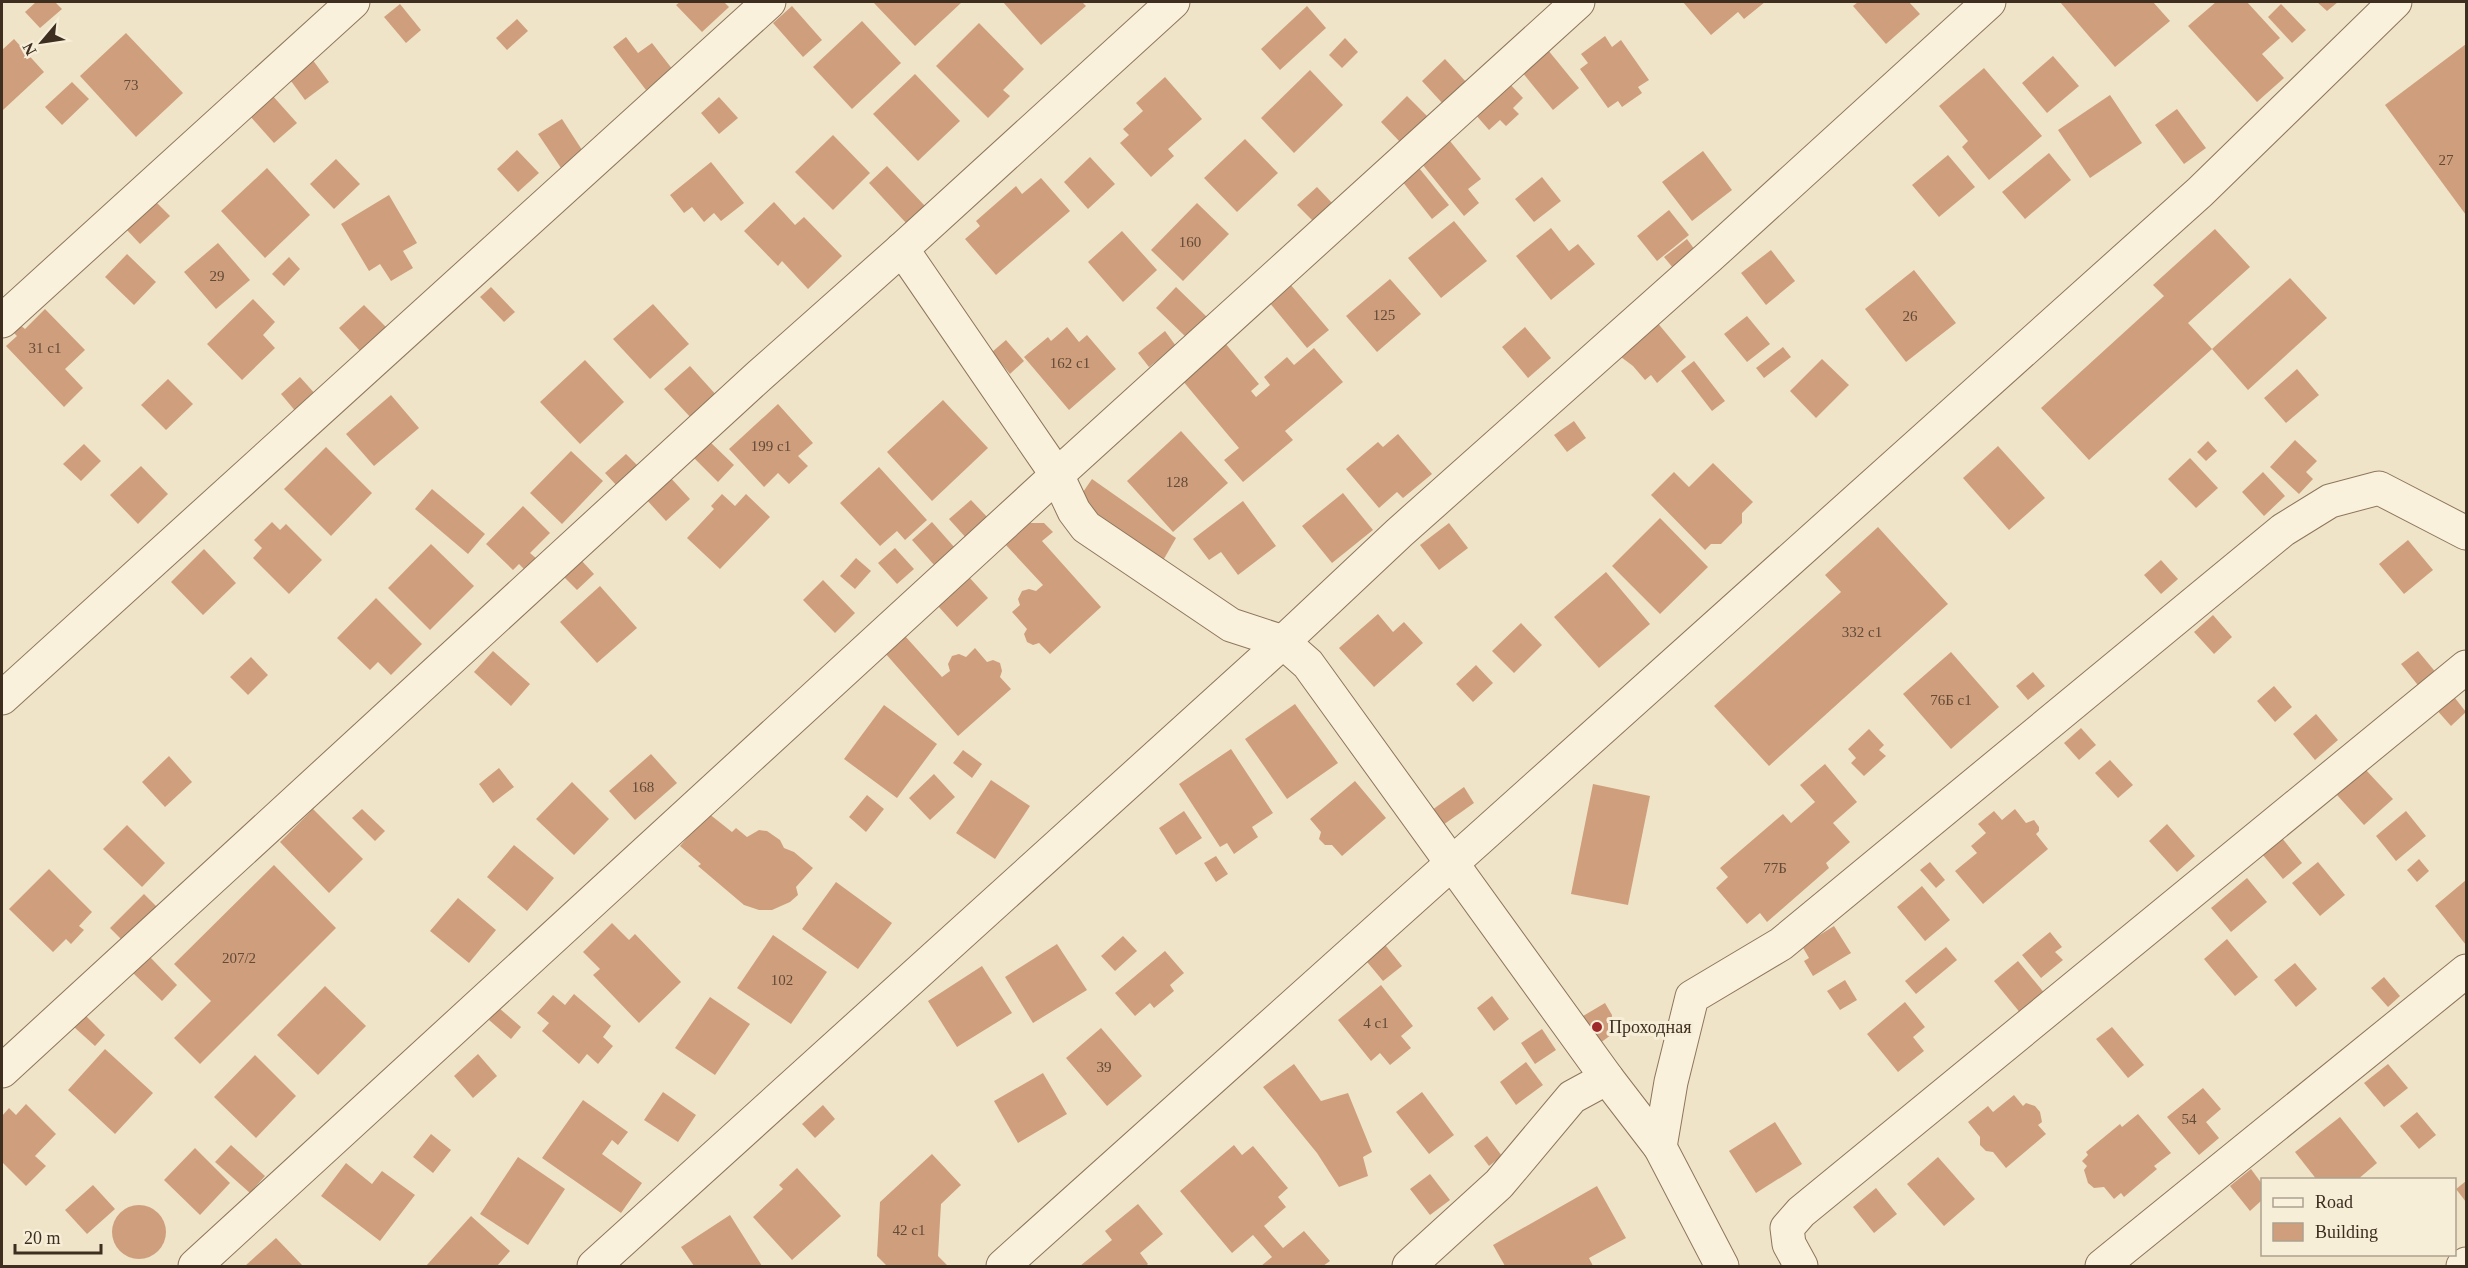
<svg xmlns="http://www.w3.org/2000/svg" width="2468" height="1268" font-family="'Times New Roman',serif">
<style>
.building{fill:#cf9f7d}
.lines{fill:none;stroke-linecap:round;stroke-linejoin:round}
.minor-casing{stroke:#8d765c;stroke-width:35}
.minor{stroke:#faf1dc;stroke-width:33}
.poi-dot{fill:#9e2a2b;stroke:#f7eed8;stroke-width:2}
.labels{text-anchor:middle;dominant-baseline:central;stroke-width:6;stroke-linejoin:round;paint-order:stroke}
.number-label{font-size:15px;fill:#624a37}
.poi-label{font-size:18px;fill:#3d2e20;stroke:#f7eed8;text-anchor:start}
</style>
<rect width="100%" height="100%" fill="#f0e4c8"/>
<g class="building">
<polygon points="36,2 55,2 62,9 40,28 25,12"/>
<polygon points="680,2 724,2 729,7 702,32 676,5"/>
<polygon points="873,2 962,2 915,46"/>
<polygon points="1003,2 1082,2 1086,6 1041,45"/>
<polygon points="1683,2 1765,2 1744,19 1738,12 1711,35"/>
<polygon points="1858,2 1909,2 1920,14 1886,44 1853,6"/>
<polygon points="2060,2 2153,2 2170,21 2115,67"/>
<polygon points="2216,2 2247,2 2280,38 2262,54 2284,78 2257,102 2188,26"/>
<polygon points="2317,2 2338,2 2327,11"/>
<polygon points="400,4 421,30 406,43 384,17"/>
<polygon points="2281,4 2306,30 2292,43 2268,17"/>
<polygon points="792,6 822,40 803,57 773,23"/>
<polygon points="1307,6 1326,28 1280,70 1261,49"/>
<polygon points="517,19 528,31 507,50 496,38"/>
<polygon points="862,21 901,63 852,109 813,67"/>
<polygon points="979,23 1024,69 1003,90 1010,96 988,118 936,66"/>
<polygon points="126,33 183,93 136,137 80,76"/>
<polygon points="1605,36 1612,47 1621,40 1649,80 1638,87 1642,93 1622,107 1618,101 1608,108 1580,69 1588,63 1581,54"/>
<polygon points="626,37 638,53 652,43 673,70 646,90 613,47"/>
<polygon points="1345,38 1358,52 1342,68 1329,55"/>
<polygon points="14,39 44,72 3,110 2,50"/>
<polygon points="2466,44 2466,215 2385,105"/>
<polygon points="1548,50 1579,88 1553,110 1522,72"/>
<polygon points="2053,56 2079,86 2047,113 2022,83"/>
<polygon points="312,59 329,82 305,100 288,77"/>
<polygon points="1445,59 1467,83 1444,105 1422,81"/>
<polygon points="1984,68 2042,136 1989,180 1962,147 1968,141 1939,106"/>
<polygon points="1310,70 1343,105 1294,153 1261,118"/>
<polygon points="915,74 960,121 918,161 873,114"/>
<polygon points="1165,77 1202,119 1168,149 1174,156 1151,177 1120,143 1129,135 1123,129 1143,111 1136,103"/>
<polygon points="72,82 89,99 62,125 45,107"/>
<polygon points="1509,83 1523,98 1513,108 1519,114 1506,126 1500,120 1489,130 1475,114"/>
<polygon points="272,95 297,123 274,143 249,115"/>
<polygon points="2110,95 2142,143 2090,178 2058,130"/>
<polygon points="1407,96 1428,117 1401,143 1381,122"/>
<polygon points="719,97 738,118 719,134 701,113"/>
<polygon points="2177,109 2206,148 2184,164 2155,125"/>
<polygon points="562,119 584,153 561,168 538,134"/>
<polygon points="833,135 870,173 833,210 795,172"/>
<polygon points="1245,139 1278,173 1237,212 1204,178"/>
<polygon points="1450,141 1481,179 1468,189 1479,203 1464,216 1422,164"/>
<polygon points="517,150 539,173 518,192 497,169"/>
<polygon points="1703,151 1732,190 1692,221 1662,182"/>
<polygon points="2049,153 2071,180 2025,219 2002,192"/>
<polygon points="1948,155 1975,187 1939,217 1912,185"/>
<polygon points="1090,157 1115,184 1088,209 1064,182"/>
<polygon points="336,159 360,184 334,209 310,184"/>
<polygon points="711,162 744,203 721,221 714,213 704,222 692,207 684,213 670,195"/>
<polygon points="887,166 925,206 907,224 869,183"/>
<polygon points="267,168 310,215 265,258 221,211"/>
<polygon points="1419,168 1449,205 1432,219 1402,181"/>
<polygon points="1542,177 1561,201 1534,222 1515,199"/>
<polygon points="1041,178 1070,211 996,275 965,239 980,226 976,221 1016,186 1022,194"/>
<polygon points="1317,187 1333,204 1314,222 1297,205"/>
<polygon points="389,195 417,243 403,251 413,268 391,281 380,264 369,271 341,224"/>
<polygon points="155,201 170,216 140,244 126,229"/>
<polygon points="774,202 795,225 804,217 842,256 808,289 782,261 778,266 744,231"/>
<polygon points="1197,203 1229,234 1183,281 1151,250"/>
<polygon points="1669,210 1689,235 1657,261 1637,236"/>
<polygon points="1454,221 1487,261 1441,298 1408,258"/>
<polygon points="1551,228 1569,251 1578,244 1595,264 1551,300 1516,256"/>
<polygon points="2215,229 2250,267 2188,323 2212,349 2089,460 2041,408 2164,296 2153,285"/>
<polygon points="1122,231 1157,270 1123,302 1088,262"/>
<polygon points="1687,239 1695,250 1673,268 1664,257"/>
<polygon points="218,243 250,280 216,309 184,272"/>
<polygon points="1771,250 1795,281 1766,305 1741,273"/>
<polygon points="127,254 156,282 134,305 105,277"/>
<polygon points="289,257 300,269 284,286 272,274"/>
<polygon points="1914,270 1956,323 1906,362 1865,309"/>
<polygon points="2290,278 2327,318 2248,390 2212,349"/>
<polygon points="1390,279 1421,314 1377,352 1346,316"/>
<polygon points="1290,284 1329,330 1307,348 1269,302"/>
<polygon points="491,287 515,312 504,322 480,297"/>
<polygon points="1176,287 1207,317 1187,338 1156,308"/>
<polygon points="253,299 275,322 263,335 275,348 242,380 207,344"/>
<polygon points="653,304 689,344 650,379 613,339"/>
<polygon points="364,305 387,328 361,352 339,328"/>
<polygon points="45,309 85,350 65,369 83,388 64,407 6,346 17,336 12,331 19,324 25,329"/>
<polygon points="1747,316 1770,344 1747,362 1724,334"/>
<polygon points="1656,321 1686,357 1657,383 1651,375 1645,380 1633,366 1617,354"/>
<polygon points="1067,327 1079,342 1087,335 1116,369 1069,410 1024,357 1048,337 1051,341"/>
<polygon points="1525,327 1551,358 1528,378 1502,347"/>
<polygon points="1165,331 1176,346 1149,367 1138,353"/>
<polygon points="1006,340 1024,361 1010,374 992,352"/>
<polygon points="1225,343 1259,384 1251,391 1256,397 1270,385 1264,377 1287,357 1294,365 1314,348 1343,382 1285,431 1293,440 1243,482 1224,460 1239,448 1182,380"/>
<polygon points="1783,347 1791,357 1764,378 1756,368"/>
<polygon points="1822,359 1849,385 1816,418 1790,391"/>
<polygon points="585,360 624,402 580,444 540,402"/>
<polygon points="1694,361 1725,401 1712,411 1681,371"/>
<polygon points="690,366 718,397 693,420 664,389"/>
<polygon points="2297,369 2319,395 2286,423 2264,398"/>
<polygon points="300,377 317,396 297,413 281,394"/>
<polygon points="168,379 193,404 166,430 141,405"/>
<polygon points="391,395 419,428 374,466 346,434"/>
<polygon points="943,400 988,448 932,501 887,452"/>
<polygon points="778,404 813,443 798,456 808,466 789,484 778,473 764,487 729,449"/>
<polygon points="1574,421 1586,438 1567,452 1554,435"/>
<polygon points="1181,431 1228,483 1173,532 1127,481"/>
<polygon points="1398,434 1432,474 1403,498 1397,492 1379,508 1346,469 1378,442 1383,447"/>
<polygon points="707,439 734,465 718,482 691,455"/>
<polygon points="2295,440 2317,461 2306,472 2313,479 2299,494 2270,467"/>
<polygon points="2208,441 2217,451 2206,461 2197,452"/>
<polygon points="84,444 101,461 81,481 63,464"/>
<polygon points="1998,446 2045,498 2009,530 1963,478"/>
<polygon points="326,447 372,493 331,536 284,489"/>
<polygon points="571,451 603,481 562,524 530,493"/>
<polygon points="626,454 639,467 618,487 605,473"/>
<polygon points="2190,458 2218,488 2196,508 2168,479"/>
<polygon points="1713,463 1753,502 1742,513 1742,523 1721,544 1711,544 1705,550 1651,495 1674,472 1689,487"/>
<polygon points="141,466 168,494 138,524 110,495"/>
<polygon points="879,467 927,520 905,540 897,531 880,546 840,503"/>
<polygon points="2263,472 2285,496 2264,516 2242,492"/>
<polygon points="669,476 690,499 666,521 645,498"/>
<polygon points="1092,479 1176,538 1161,564 1094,522 1081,495"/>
<polygon points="432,489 485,534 468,554 415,509"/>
<polygon points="1343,493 1373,530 1332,563 1302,526"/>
<polygon points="722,494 735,506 746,494 770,517 720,569 687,538 714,509 711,506"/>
<polygon points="971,500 990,520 968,540 949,519"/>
<polygon points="1243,501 1276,546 1238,575 1221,552 1209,560 1193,539"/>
<polygon points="523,506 550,533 530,553 537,559 525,570 519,564 513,570 486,544"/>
<polygon points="1660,518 1708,567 1660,614 1612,566"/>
<polygon points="272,522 280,530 286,524 322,560 289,594 253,558 262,548 254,540"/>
<polygon points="932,522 955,548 935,566 912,540"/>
<polygon points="1026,523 1044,523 1053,532 1042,541 1101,607 1050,654 1039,643 1033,645 1027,642 1024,634 1027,629 1012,612 1020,605 1018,599 1022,591 1029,589 1036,591 1043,585 1004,543"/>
<polygon points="1449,523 1468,548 1439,570 1420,545"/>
<polygon points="1878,527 1948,604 1769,766 1714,706 1841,592 1825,575"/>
<polygon points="2408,540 2433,570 2404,594 2379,564"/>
<polygon points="431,544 474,586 430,630 388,588"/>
<polygon points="895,548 914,569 897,584 878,563"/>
<polygon points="204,549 236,583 203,615 171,582"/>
<polygon points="856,558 871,571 855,589 840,576"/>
<polygon points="581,560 594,574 577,590 563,576"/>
<polygon points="2161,560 2178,579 2161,594 2144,575"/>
<polygon points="1606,572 1650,624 1599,668 1554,617"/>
<polygon points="969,577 988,598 957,627 938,606"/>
<polygon points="823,580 855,613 835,633 803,600"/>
<polygon points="600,586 637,628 597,663 560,622"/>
<polygon points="376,598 422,644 391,675 378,662 370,670 337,638"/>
<polygon points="1378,614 1393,632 1404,622 1423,643 1374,687 1339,648"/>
<polygon points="2213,615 2232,637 2214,654 2194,632"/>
<polygon points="1521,623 1542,645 1514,673 1492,651"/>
<polygon points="905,636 942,677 950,671 948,664 952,656 959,654 966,657 975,648 987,662 993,660 1000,663 1002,671 1000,677 1011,689 958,736 885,653"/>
<polygon points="493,651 530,684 511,706 474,672"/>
<polygon points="2418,651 2438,675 2421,689 2401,664"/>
<polygon points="1951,652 1999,707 1951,749 1903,694"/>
<polygon points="251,657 268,675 248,695 230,677"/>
<polygon points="1476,665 1493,683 1473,702 1456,684"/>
<polygon points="2033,672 2045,686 2028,700 2016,686"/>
<polygon points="2274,686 2292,707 2275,722 2257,701"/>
<polygon points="2451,693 2466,712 2451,726 2435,708"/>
<polygon points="1295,704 1338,763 1287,799 1245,739"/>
<polygon points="884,705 937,744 897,798 844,759"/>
<polygon points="2316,714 2338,740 2315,760 2293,734"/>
<polygon points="2081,728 2096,745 2079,760 2064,743"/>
<polygon points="1869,729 1884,745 1879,750 1886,756 1864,776 1851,763 1856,758 1848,749"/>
<polygon points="1231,749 1273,813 1252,827 1258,837 1234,854 1227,843 1220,847 1179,784"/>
<polygon points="963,750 982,764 972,778 953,763"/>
<polygon points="651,754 677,783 635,820 609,791"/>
<polygon points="169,756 192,782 165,807 142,782"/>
<polygon points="2110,760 2133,785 2118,798 2095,773"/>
<polygon points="1825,764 1857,802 1833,823 1850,842 1826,863 1829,868 1767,922 1760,913 1747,924 1716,888 1728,877 1720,868 1783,814 1791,823 1815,802 1800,785"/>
<polygon points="499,768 514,787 493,803 479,784"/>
<polygon points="2365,769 2393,799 2364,825 2337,795"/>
<polygon points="934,774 955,797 930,820 909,798"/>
<polygon points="991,780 1030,806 995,859 956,833"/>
<polygon points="1355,781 1386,818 1342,856 1332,845 1325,845 1319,839 1321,832 1310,819"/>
<polygon points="572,782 609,819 574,855 536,819"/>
<polygon points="1593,784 1650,796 1628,905 1571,894"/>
<polygon points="1464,787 1474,803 1443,825 1432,810"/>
<polygon points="867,795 884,809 866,832 849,817"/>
<polygon points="313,809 363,859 329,893 280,842"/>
<polygon points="362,809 385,831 375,841 352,818"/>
<polygon points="2015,809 2026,823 2034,820 2039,827 2039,831 2036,834 2048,849 1983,904 1955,871 1977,853 1971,846 1986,833 1978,824 1994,811 2002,820"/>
<polygon points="1184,811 1202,838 1176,855 1159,828"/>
<polygon points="2406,811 2426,836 2396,861 2376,836"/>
<polygon points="708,813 732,832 736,828 747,837 759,830 767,831 780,840 784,848 794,852 813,868 796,887 798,895 790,902 772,910 759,910 744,905 698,866 701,864 680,846"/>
<polygon points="2167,824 2195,856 2177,872 2149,841"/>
<polygon points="127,825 165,863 142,887 103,849"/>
<polygon points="2282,838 2302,863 2283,879 2262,854"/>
<polygon points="514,845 554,878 527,911 487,877"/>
<polygon points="1216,856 1228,874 1216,882 1204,863"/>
<polygon points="2419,859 2429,871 2417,882 2407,870"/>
<polygon points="1930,862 1945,880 1936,888 1920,870"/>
<polygon points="2318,862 2345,895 2320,916 2292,883"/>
<polygon points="274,865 336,928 200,1064 174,1038 211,1001 174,964"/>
<polygon points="49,869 92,912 79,926 84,930 71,944 66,939 53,952 9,909"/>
<polygon points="2247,878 2267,902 2231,932 2211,908"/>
<polygon points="2466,880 2466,945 2435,906"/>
<polygon points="836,882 892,923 858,969 802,929"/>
<polygon points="1922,886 1950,920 1925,941 1897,907"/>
<polygon points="144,894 160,910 126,944 110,928"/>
<polygon points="458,898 496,930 469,963 430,931"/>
<polygon points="612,923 629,940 635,934 681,982 639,1023 593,975 600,969 583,952"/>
<polygon points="1834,926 1851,953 1813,976 1804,961 1809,958 1802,946"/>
<polygon points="2050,932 2062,947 2055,952 2063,960 2041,978 2022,955"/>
<polygon points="773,935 827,972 791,1024 737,988"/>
<polygon points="1123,936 1137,951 1115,971 1101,956"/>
<polygon points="2227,939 2258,977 2235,996 2204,959"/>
<polygon points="1382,941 1402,966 1383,981 1363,957"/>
<polygon points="1057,944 1087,990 1033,1023 1005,977"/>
<polygon points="1946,947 1957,960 1916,994 1905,981"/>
<polygon points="1165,951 1184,973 1170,985 1174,991 1154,1008 1150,1003 1135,1016 1115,993"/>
<polygon points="150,957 177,985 162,1001 133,973"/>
<polygon points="2018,961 2046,995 2022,1015 1994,981"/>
<polygon points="2295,963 2317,989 2296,1007 2274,980"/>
<polygon points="982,966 1012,1013 957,1047 928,1001"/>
<polygon points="2384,977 2400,996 2388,1007 2371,988"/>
<polygon points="1845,980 1857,1000 1840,1010 1827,991"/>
<polygon points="1381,985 1413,1026 1401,1036 1411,1048 1390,1065 1380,1053 1371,1061 1338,1020"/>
<polygon points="325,986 366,1026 318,1075 277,1035"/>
<polygon points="574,994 611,1026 603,1037 613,1046 598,1064 587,1054 579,1064 542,1031 549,1023 537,1013 553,995 565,1005"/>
<polygon points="1492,996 1509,1019 1494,1031 1477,1008"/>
<polygon points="710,997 750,1024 715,1075 675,1048"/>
<polygon points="1905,1002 1925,1027 1913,1037 1924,1051 1898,1072 1867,1034"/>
<polygon points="1605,1003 1612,1015 1611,1035 1596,1046 1578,1019"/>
<polygon points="499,1008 521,1027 511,1039 489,1020"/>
<polygon points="85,1015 105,1035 95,1046 74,1027"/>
<polygon points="2112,1027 2144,1065 2128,1078 2096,1039"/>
<polygon points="1101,1028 1142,1076 1107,1106 1066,1058"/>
<polygon points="1542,1029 1556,1050 1535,1064 1521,1043"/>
<polygon points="105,1049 153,1093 115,1134 68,1090"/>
<polygon points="478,1054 497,1076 473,1098 454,1076"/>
<polygon points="255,1055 296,1096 256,1138 214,1097"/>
<polygon points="1526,1062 1543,1085 1516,1105 1500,1082"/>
<polygon points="1294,1064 1321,1101 1348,1093 1372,1152 1363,1157 1368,1176 1339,1187 1317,1153 1263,1087"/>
<polygon points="2388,1064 2408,1088 2384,1107 2364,1083"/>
<polygon points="1043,1073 1067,1114 1018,1143 994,1101"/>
<polygon points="2203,1088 2221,1109 2206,1122 2219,1138 2199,1155 2167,1117"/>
<polygon points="663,1092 696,1115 678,1142 644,1120"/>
<polygon points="1422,1092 1454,1135 1429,1154 1396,1112"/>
<polygon points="2014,1095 2023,1106 2026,1103 2035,1106 2040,1112 2042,1122 2038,1125 2046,1134 2006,1168 1993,1152 1986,1151 1980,1145 1980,1137 1968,1122 1988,1106 1993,1112"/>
<polygon points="583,1100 628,1132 618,1145 612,1140 602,1154 642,1183 621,1213 542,1158"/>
<polygon points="26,1104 56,1134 35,1156 46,1166 26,1186 2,1162 2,1116 9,1108 16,1115"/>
<polygon points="823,1105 835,1119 815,1138 802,1124"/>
<polygon points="2417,1112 2436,1135 2419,1149 2400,1126"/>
<polygon points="2138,1114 2171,1153 2154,1166 2157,1169 2124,1197 2121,1193 2114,1199 2104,1187 2094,1188 2088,1183 2084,1170 2087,1166 2082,1161 2088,1155 2086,1152 2120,1124 2122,1127"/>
<polygon points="2340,1117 2377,1163 2357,1180 2317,1180 2295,1152"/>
<polygon points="1775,1122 1802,1164 1756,1193 1729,1151"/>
<polygon points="431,1134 451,1150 433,1173 413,1157"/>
<polygon points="1487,1136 1502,1156 1489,1166 1474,1146"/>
<polygon points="231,1145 265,1176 250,1193 215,1162"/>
<polygon points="1234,1145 1242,1155 1253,1146 1288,1188 1278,1197 1286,1207 1264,1226 1283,1248 1304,1231 1330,1261 1323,1266 1261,1266 1272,1257 1253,1235 1232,1253 1180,1191"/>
<polygon points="195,1148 230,1183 200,1215 164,1180"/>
<polygon points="932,1154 961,1185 941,1204 938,1256 948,1266 887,1266 877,1256 880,1202"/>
<polygon points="518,1157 565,1189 528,1245 480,1214"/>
<polygon points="1938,1157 1975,1199 1944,1226 1907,1184"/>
<polygon points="346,1163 372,1184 382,1171 415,1195 380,1241 321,1196"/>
<polygon points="797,1168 841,1216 792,1260 753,1217 783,1189 779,1185"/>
<polygon points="2251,1169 2262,1184 2262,1200 2250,1211 2230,1186"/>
<polygon points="1430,1174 1450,1200 1430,1215 1410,1189"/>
<polygon points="2466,1181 2466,1202 2456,1189"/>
<polygon points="93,1185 115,1209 87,1234 65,1210"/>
<polygon points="1597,1186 1626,1238 1589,1258 1593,1266 1505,1266 1493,1245"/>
<polygon points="1876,1188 1897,1214 1874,1233 1853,1207"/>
<polygon points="1138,1204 1163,1234 1140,1253 1148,1264 1146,1266 1080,1266 1112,1240 1105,1231"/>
<circle cx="139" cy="1232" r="27"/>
<polygon points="730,1215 762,1266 694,1266 681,1247"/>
<polygon points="471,1216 510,1251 497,1266 426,1266"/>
<polygon points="276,1238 303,1266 245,1266"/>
</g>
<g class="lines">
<defs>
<g id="minor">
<polyline points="902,249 1057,475 1074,511 1086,527 1231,625 1283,642 1308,664 1607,1078 1660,1147 1722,1266"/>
<polyline points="2,321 353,2"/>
<polyline points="2,698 769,2"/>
<polyline points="2,1071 759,376 902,249 1173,2"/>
<polyline points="1660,1147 1671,1082 1692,997 1781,944 2283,530 2330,501 2379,488 2466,533"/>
<polyline points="195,1266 1057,475 1578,2"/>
<polyline points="594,1266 1283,642 1399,533 1710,256 1989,2"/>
<polyline points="1003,1266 2200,192 2395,2"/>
<polyline points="1409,1266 1499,1184 1572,1097 1607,1078"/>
<polyline points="1801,1266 1789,1244 1787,1228 1801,1212 2466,667"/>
<polyline points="2102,1266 2466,971"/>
<polyline points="2463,1266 2466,1264"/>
</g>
</defs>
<use href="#minor" class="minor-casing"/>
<use href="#minor" class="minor"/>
</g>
<circle class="poi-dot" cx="1597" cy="1027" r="6"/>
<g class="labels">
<g class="number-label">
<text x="131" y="85">73</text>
<text x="2446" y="160">27</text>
<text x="1190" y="242">160</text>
<text x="217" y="276">29</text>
<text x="1384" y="315">125</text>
<text x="1910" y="316">26</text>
<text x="45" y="348">31 с1</text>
<text x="1070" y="363">162 с1</text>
<text x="771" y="446">199 с1</text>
<text x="1177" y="482">128</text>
<text x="1862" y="632">332 с1</text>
<text x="1951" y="700">76Б с1</text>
<text x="643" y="787">168</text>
<text x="1775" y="868">77Б</text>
<text x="239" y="958">207/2</text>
<text x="782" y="980">102</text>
<text x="1376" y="1023">4 с1</text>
<text x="1104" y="1067">39</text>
<text x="2189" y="1119">54</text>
<text x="909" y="1230">42 с1</text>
</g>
<g class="poi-label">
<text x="1609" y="1027">Проходная</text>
</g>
</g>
<rect width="2468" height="1268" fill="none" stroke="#3d2e20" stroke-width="6"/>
<rect x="2261" y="1178" width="195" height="78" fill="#f7eed8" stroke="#ada18e" stroke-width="1.5"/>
<rect x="2273" y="1198" width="30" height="9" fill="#faf1dc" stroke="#ada18e" stroke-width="1.5"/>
<text x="2315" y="1208" font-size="18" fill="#3d2e20">Road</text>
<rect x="2273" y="1223" width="30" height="18" fill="#cf9f7d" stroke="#ada18e" stroke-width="1.5"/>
<text x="2315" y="1238" font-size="18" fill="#3d2e20">Building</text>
<g transform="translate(42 42) rotate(241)" stroke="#f7eed8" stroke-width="4.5" paint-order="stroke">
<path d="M0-4.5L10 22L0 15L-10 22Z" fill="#3d2e20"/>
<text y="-9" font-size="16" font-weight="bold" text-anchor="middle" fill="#3d2e20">N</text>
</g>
<path d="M15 1244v9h86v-9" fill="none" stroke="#3d2e20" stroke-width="3"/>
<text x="24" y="1244" font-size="18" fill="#3d2e20" stroke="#f7eed8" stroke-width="4.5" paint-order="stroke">20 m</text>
</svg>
